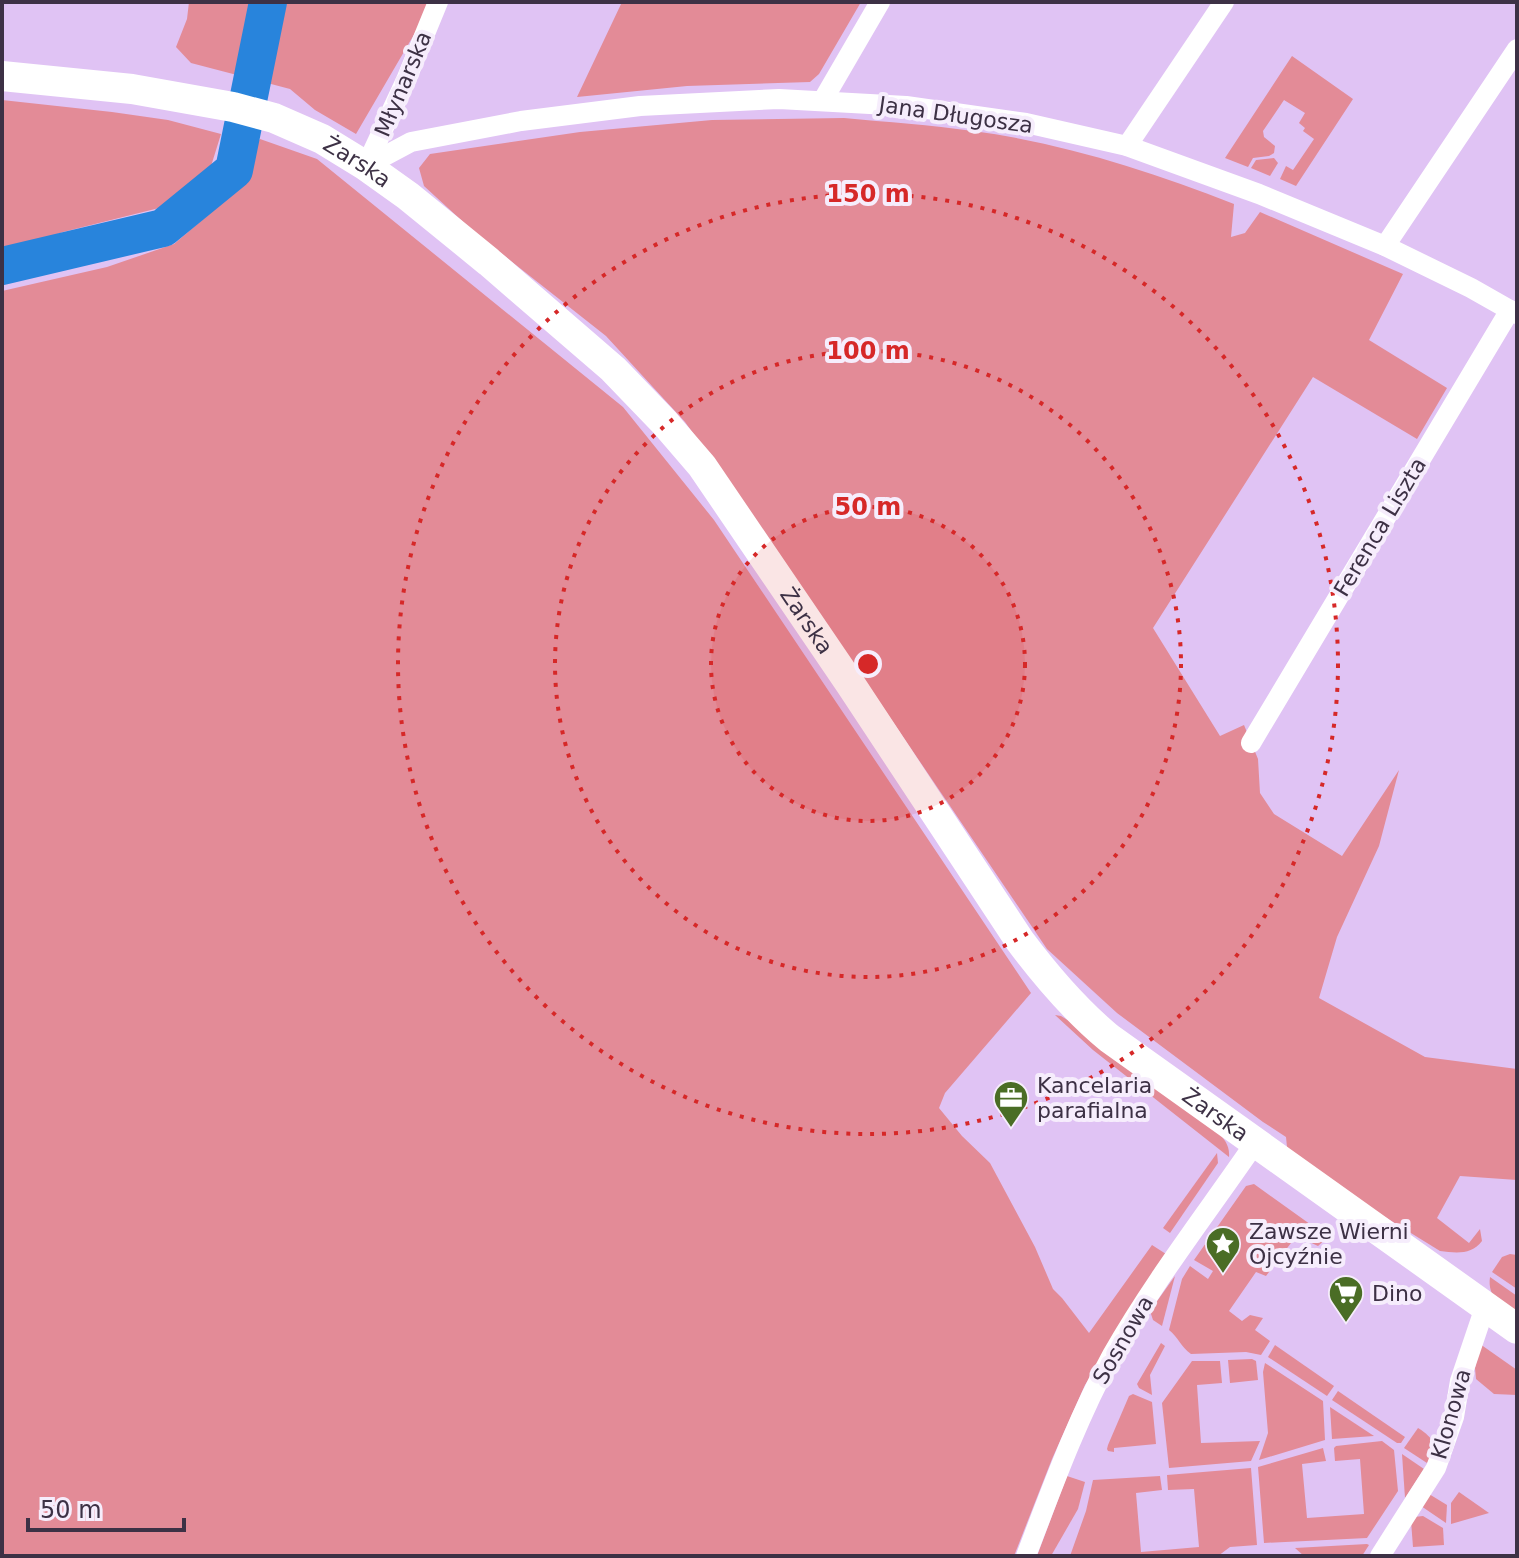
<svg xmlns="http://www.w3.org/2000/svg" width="1519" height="1558" font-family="'DejaVu Sans',sans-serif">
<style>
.green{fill:#e38b97}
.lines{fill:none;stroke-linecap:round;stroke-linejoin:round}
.river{stroke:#2884dc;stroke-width:38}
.street{stroke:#fff;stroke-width:20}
.secondary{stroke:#fff;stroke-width:30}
.ring{fill:none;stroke:#d62828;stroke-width:4;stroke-dasharray:4 8}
.labels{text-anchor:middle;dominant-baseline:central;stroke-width:8;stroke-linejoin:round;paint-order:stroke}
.street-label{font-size:22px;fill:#3d3145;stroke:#f6edfc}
.poi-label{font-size:22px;fill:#3d3145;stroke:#f6edfc;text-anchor:start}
.centre{fill:#d62828;stroke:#f6edfc;stroke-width:4}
.ring-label{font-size:24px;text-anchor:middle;font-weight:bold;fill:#d62828;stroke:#f6edfc;stroke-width:8;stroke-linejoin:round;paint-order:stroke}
</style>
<rect width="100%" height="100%" fill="#e0c3f4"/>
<g class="green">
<polygon points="189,2 433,2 356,134 315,110 290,89 191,63 176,47 187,19"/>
<polygon points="622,2 861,2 819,74 810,82 687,86 577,97"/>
<polygon points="1292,56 1353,99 1296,186 1280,179 1286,166 1293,170 1314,139 1303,131 1305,128 1299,123 1305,113 1284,100 1263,131 1264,137 1275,146 1274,153 1269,156 1253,158 1248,167 1225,158"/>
<polygon points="2,100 112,112 168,120 221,134 207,179 190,195 163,207 63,232 2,254"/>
<path d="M844,118C887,122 931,125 973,131C1063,143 1150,171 1234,204L1231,237L1245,233L1260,212L1403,274L1369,340L1447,388L1417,439L1313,377L1153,628L1220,736L1244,725L1258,759L1260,793L1274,814L1342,856L1399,770L1379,846L1337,937L1319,998L1425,1057L1517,1069V1180L1460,1176L1437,1218L1469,1243L1480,1229L1482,1241C1472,1255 1456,1253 1440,1251L1317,1175L1287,1147L1286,1137L1263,1122L1117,1013L1047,949L771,542L685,422L606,336L473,231L424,186L419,168L430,154L580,132L712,120Z"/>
<polygon points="260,139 317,159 623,407 714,520 1031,993 945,1093 939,1108 962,1136 990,1163 1035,1247 1053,1289 1062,1298 1089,1333 1152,1245 1166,1254 1085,1385 1052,1459 1014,1556 2,1556 2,291 107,267 174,244 208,215 235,183 253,148"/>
<polygon points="1274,158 1278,163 1270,176 1251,168 1256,160"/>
<path d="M1055,1015L1061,1016L1074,1024L1217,1131C1224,1139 1230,1145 1229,1157L1093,1050Z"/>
<polygon points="1217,1153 1218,1163 1170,1233 1163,1228"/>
<path d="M1254,1184L1328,1237L1318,1246L1305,1240L1294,1239L1266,1276L1256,1272L1229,1311L1242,1321L1250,1315L1263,1318L1255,1330L1270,1341L1261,1355L1246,1352L1191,1354C1181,1347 1178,1337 1169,1330L1182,1279L1190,1266L1208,1279L1213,1271L1194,1260L1246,1186Z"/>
<polygon points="1510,1254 1517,1255 1517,1289 1492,1272 1502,1257"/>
<polygon points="1175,1276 1162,1326 1153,1320 1150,1311"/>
<path d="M1490,1277L1517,1296V1318C1502,1306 1487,1298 1490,1277Z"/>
<polygon points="1161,1343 1165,1346 1150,1375 1152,1395 1139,1388 1137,1384"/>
<polygon points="1480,1344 1517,1370 1517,1395 1494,1394 1476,1379 1475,1368"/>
<polygon points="1275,1345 1334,1386 1327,1396 1268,1357"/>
<polygon points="1252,1359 1256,1361 1258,1380 1230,1383 1228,1360"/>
<polygon points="1192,1361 1220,1361 1222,1383 1197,1385 1201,1443 1260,1441 1251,1461 1169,1468 1162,1403"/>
<polygon points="1265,1363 1323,1401 1325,1440 1259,1460 1268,1433 1263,1372"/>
<polygon points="1338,1391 1405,1437 1401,1443 1397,1443 1332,1400"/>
<polygon points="1133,1394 1152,1402 1156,1444 1114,1448 1114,1452 1108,1451 1107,1449 1108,1445 1129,1396"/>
<polygon points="1330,1407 1374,1436 1332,1439"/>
<path d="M1418,1428C1434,1438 1439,1447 1427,1463L1404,1448Z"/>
<polygon points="1382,1441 1394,1450 1398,1491 1367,1538 1264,1543 1258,1467 1323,1448 1326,1461 1302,1464 1307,1518 1364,1514 1360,1459 1335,1461 1334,1448 1336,1446"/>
<polygon points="1402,1454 1424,1469 1405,1498"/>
<polygon points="1251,1468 1257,1545 1230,1547 1218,1556 1070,1556 1086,1511 1093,1480 1160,1476 1162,1490 1136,1493 1141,1552 1199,1547 1194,1489 1168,1490 1167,1475"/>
<polygon points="1067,1476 1085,1482 1078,1509 1051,1556 1037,1556"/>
<polygon points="1459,1492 1489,1513 1451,1524 1451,1503"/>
<polygon points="1429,1494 1447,1505 1446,1523 1421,1506"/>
<polygon points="1423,1516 1443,1528 1444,1545 1413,1547 1411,1521 1414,1517"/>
<polygon points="1367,1544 1369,1545 1362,1556 1304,1556 1295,1548"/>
</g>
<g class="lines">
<polyline class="river" points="2,266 163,228 234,170 268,2"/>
<g class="street">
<polyline points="823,100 880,2"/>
<polyline points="1127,146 1224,2"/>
<polyline points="366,166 411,142 521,121 640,106 779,99 906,106 1026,123 1127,146 1259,194 1385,246 1471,288 1517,314"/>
<polyline points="366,166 406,80 438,2"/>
<polyline points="1385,246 1517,49"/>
<polyline points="1251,743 1510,310"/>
<path d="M1026,1556C1052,1488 1077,1419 1112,1355C1154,1281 1207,1213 1255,1143"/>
<polyline points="1380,1556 1436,1468 1454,1417 1460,1381 1485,1307"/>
</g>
<path class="secondary" id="s1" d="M2,76L132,89L233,107L274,118L322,139L366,166L408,196L489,262L613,369L665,423L702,466L851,685L1020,941C1047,977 1074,1009 1109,1038L1517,1329"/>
</g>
<circle cx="868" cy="664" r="157" fill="#d62828" fill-opacity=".12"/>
<g class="ring">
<circle cx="868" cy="664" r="157"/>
<circle cx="868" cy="664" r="313"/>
<circle cx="868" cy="664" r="470"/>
</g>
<defs>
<symbol id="office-pin" viewBox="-11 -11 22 30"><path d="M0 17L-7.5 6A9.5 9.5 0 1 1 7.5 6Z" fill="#4a6d25" stroke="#f6edfc"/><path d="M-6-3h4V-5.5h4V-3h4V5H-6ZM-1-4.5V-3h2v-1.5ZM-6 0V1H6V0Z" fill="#fff"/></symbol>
<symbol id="sight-pin" viewBox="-11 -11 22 30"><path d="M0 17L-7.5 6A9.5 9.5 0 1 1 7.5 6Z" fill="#4a6d25" stroke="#f6edfc"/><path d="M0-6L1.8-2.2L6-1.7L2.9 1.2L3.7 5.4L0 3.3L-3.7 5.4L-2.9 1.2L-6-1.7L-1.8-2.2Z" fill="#fff"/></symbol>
<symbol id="supermarket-pin" viewBox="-11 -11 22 30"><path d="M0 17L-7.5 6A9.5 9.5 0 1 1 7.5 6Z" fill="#4a6d25" stroke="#f6edfc"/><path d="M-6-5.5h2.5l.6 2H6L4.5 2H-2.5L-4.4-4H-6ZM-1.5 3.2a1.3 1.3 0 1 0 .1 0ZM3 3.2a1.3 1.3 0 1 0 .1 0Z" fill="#fff"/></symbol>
</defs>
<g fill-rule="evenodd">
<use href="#office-pin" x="991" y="1078" width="40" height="54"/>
<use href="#sight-pin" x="1203" y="1224" width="40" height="54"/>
<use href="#supermarket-pin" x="1326" y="1273" width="40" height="54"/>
</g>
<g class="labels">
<g class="street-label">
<text transform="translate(403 84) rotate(-67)">Młynarska</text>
<text transform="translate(956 115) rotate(8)">Jana Długosza</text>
<text stroke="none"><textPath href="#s1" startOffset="370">Żarska</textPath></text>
<text transform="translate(1380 527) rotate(-59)">Ferenca Liszta</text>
<text stroke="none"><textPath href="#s1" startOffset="1018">Żarska</textPath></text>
<text stroke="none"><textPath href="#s1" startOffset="1666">Żarska</textPath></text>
<text transform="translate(1123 1340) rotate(-60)">Sosnowa</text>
<text transform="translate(1451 1414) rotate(-74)">Klonowa</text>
</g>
<g class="poi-label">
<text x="1037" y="1085">Kancelaria<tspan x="1037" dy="25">parafialna</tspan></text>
<text x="1249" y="1231">Zawsze Wierni<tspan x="1249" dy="25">Ojcyźnie</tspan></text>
<text x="1372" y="1293">Dino</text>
</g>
</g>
<circle cx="868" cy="664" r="12" class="centre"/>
<g class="ring-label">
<text x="868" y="202">150 m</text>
<text x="868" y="359">100 m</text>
<text x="868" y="515">50 m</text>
</g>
<rect width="1519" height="1558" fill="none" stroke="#3d3145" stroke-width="8"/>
<path d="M28 1518v12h156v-12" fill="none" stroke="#3d3145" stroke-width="4"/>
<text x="40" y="1518" font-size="24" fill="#3d3145" stroke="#f6edfc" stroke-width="6" paint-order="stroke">50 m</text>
</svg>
